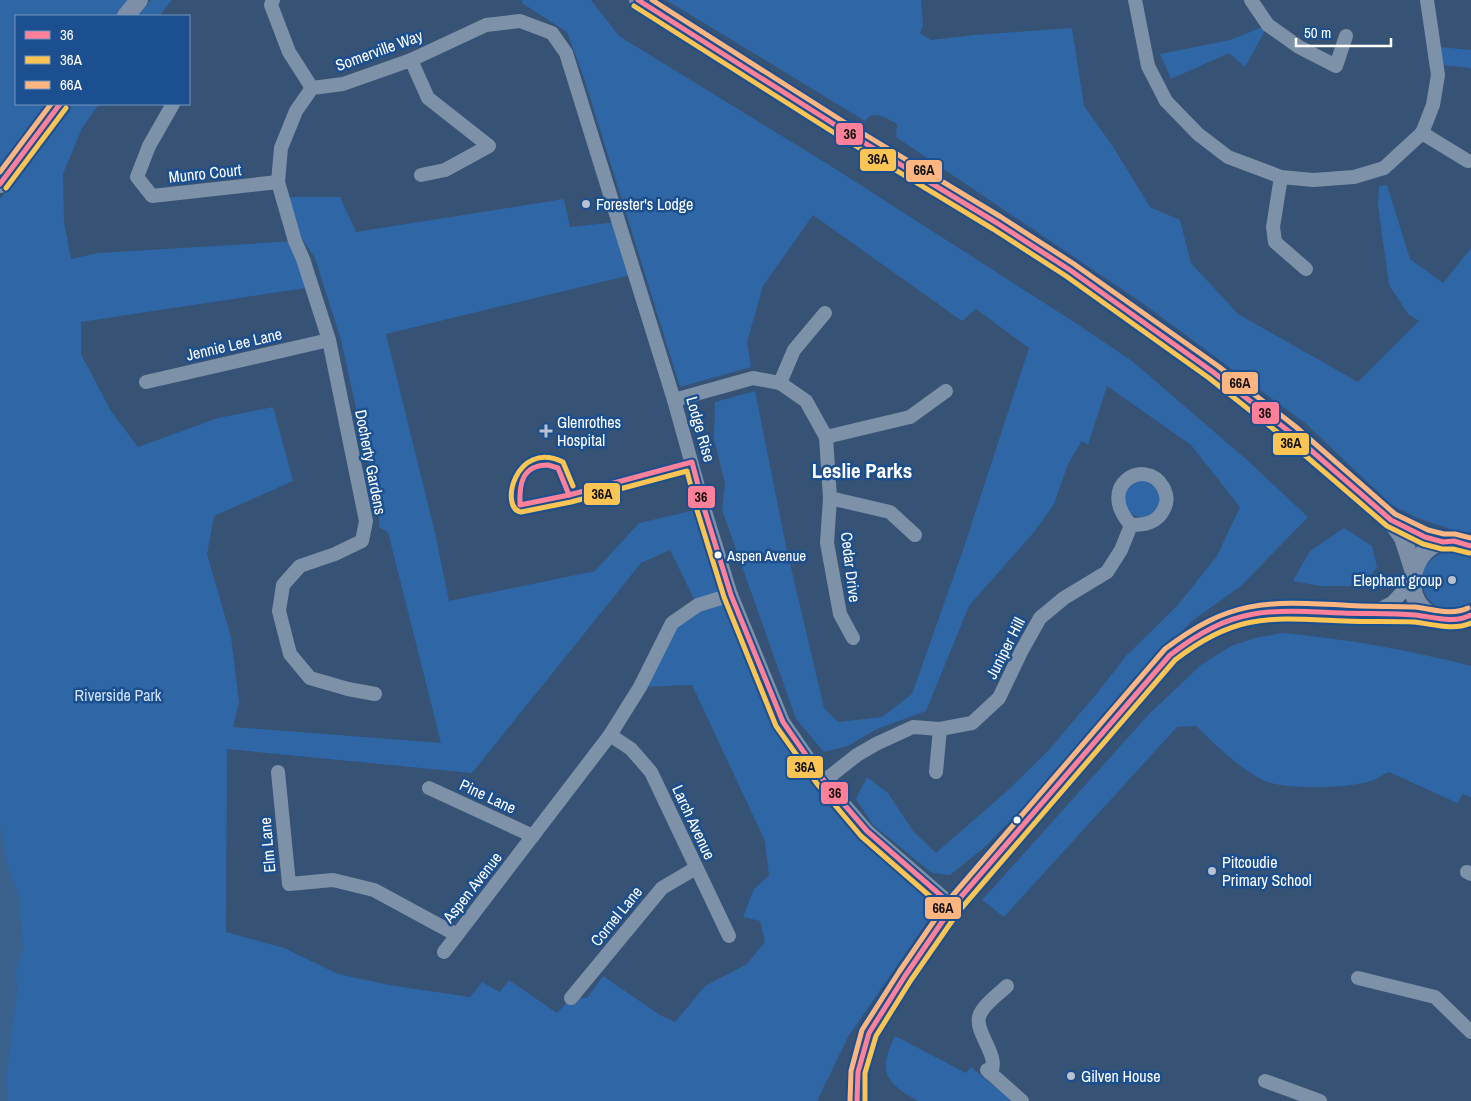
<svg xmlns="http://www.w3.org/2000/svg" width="1471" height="1101" font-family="'Archivo Narrow',sans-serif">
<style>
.green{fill:#2f66a5;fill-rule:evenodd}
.water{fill:#3b618d}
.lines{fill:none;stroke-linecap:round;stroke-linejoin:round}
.minor{stroke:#7d92a8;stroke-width:14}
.major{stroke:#7d8ea7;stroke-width:18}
.bus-1-casing{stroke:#1b4f8f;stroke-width:9}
.bus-2-casing{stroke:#1b4f8f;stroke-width:9}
.bus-3-casing{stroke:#1b4f8f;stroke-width:9}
.bus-1{stroke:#ff8098;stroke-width:5}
.bus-2{stroke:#fcc553;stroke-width:5}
.bus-3{stroke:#ffb580;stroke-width:5}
.poi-dot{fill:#b9c2ce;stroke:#1b4f8f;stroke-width:2}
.bus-dot{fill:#fff;stroke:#1b4f8f;stroke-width:2}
.labels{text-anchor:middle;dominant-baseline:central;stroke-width:5;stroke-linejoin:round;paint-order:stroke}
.bus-label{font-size:15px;fill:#fff;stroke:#1b4f8f;text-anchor:start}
.street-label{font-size:16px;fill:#fff;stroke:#1b4f8f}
.poi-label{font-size:16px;fill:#fff;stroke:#1b4f8f;text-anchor:start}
.park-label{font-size:16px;fill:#cfe3fa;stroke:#1b4f8f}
.district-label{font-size:21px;font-weight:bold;fill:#fff;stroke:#1b4f8f}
.line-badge{stroke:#1b4f8f;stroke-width:2}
.pale-badge-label{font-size:14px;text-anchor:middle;font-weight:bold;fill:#111}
</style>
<rect width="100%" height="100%" fill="#365274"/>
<g class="green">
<polygon points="0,0 133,0 121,16 16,16 16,104 55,104 0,176"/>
<polygon points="151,0 172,0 159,16 138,16"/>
<polygon points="522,0 591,0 619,36 834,168 1074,322 1132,361 1247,460 1308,517 1241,586 1192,621 1161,652 1047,782 986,846 950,875 932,873 873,825 856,799 867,777 888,793 913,831 936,853 1006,792 1049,750 1098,692 1126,656 1177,606 1217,556 1240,507 1191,445 1107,386 1088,445 1082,441 1068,464 1054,504 1035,531 969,606 926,711 877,729 848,746 824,752 796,719 722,510 725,484 714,439 715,402 755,391 786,546 824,708 838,722 882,717 912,694 963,550 1029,348 976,309 962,321 813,215 763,286 747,342 751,367 680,387 584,78 567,32 522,3"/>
<polygon points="666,0 921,0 923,25 920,33 931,40 974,35 1072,28 1084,106 1112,145 1150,207 1180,220 1191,263 1238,314 1358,382 1419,321 1408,314 1389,285 1378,205 1379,186 1387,185 1410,259 1443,283 1471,248 1471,532 1461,533 1415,517 1392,505 1305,423 1141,302 896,137 897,124 882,116 871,115 865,121"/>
<polygon points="1268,25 1245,67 1229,53 1171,79 1160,54 1230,40"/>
<polygon points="1440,47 1471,50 1471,68 1441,65"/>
<path d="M72,104H99L82,128L63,174L64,221L71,259L98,253L295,241L312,287L81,322V354L111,411L138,447L218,418L273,407L293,481L214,516L207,554L231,637L239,703L233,727L441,743L388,532L379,527V512L341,340L315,258L302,239L289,197H340L356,232L564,199L570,227L618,222L635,274L386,334L435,533L449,601L595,571L639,523L704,508L731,595L721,599L775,722L818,784L842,817L940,903L848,1037L817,1101H0V199ZM670,550L697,605L672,623L640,687L692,685L765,841L769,876L754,889L743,917L760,921L765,942L747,964L705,986L675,1022L660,1015L603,976L587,998H571L557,1013L509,980L500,992L482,982L470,997L389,985L338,974L284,948L226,932L227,749L472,773L641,563Z"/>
<circle cx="1142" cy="499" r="18"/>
<polygon points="1344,528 1372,546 1377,567 1362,586 1320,586 1293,581 1310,551"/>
<path d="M1449,551L1462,553L1471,558V602C1430,633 1396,564 1449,551Z"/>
<path d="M1283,633C1347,639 1409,650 1471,666V797L1463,794L1457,803L1389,772C1382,775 1375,780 1368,782C1346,788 1285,790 1265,781C1238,768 1217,746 1196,726L1177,727L1004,917L982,900L1150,713L1201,665L1231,646L1255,638Z"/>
<path d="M895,1036L966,1073L971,1067L1012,1101H918C884,1082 878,1071 895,1036Z"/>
</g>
<polygon class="water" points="0,826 7,863 19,897 23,949 16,970 17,992 6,1080 8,1101 0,1101"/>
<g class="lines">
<g class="minor">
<polyline points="273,0 271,5 289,52 312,88"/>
<polyline points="1135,0 1148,66 1166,101 1198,134 1228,157 1281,177 1313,180 1354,177 1384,168 1422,133 1433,105 1438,75 1427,0"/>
<polyline points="1251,0 1268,25 1299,47 1336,66 1346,36"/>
<polyline points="411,60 428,98 489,146 445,170 421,175"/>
<polyline points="173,104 149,146 137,177 152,196 278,182"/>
<polyline points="1422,133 1468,161"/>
<polyline points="1281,177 1273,227 1275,242 1306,269"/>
<polyline points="146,382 329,340"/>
<polyline points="780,383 794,350 825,313"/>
<polyline points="674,400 753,378 780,383 806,401 826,437 830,498 827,543 840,614 853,638"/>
<polyline points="826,437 910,417 946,391"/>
<polyline points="830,498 890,512 915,535"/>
<polyline points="1375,612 1392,603 1412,582"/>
<polyline points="375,694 348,689 310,678 290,654 279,611 283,585 300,566 335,554 362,541 366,521 329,340 303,259 295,241 278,182 281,148 296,111 312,88 343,84 411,60 486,25 520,21 552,33 566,53 674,400 704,508 731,595 783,722 824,781 867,831 953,906"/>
<polyline points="610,735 631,749 651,772 729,936"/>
<polyline points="278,772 289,884 333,880 374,890 457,935"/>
<polyline points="936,772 940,729"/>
<path d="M824,781L857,755L876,744L913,727L940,729L972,723L999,698L1022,650L1040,618L1064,598L1107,572L1121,550L1131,525C1095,486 1145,456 1163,487C1167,495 1168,501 1164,509C1157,523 1145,525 1131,525"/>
<polyline points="429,788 533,836"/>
<polyline points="1467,872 1471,874"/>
<polyline points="444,952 610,735 640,687 672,623 698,605 731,595"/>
<polyline points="1358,978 1435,997 1471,1032"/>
<polyline points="571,998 662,888 696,868"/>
<polyline points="987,1070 1022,1101"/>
<path d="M990,1073C1002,1057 972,1031 980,1014C985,1003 999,994 1007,986"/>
<polyline points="1265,1081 1320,1101"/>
<polyline points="857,1101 858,1072 869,1033 905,976 953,906 1170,655 1201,632 1232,619 1251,614 1293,610 1359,614 1374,613 1434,617"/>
</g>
<g class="major">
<polyline points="638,0 840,128 997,223 1070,270 1213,372 1291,433 1382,514 1413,532 1443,542"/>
<polyline points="126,16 139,0"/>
<polyline points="0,184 60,104"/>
<polyline points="1392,522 1403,538 1413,569"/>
<path d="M1471,546C1421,518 1386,600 1438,618C1449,621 1461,621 1471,615"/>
</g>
<defs>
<g id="bus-1">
<polyline points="638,0 840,128 997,223 1070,270 1213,372 1291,433 1391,520 1425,537 1443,542 1454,541 1471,546"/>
<polyline points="0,184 60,104"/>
<path d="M548,465L558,468L569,495L520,505C519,484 522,465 548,465Z"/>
<polyline points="569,495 692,462 704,508 731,595 783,722 824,781 867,831 953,906"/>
<path d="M857,1101L858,1072L869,1033L905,976L953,906L1170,655C1232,607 1267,609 1342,613C1366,614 1391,613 1415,615C1433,617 1454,624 1471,615"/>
</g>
<g id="bus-2">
<polyline points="634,6 836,134 993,229 1066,276 1209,378 1286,439 1387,526 1423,544 1442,549 1453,549 1469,553"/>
<polyline points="6,188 66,108"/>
<path d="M573,486L563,462C515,439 499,509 521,512L571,502L687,471L697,510L724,597L776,726L818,785L861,836L948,912"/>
<path d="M865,1101V1073L876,1036L911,980L959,911L1175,660C1237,612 1271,618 1345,621C1368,622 1391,621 1414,622C1433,624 1453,631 1471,623"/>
</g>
<g id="bus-3">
<polyline points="652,0 844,122 1001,217 1074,264 1218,366 1296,427 1395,514 1428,530 1444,534 1455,534 1471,538"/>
<polyline points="0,172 51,104"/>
<path d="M850,1101L851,1071L862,1030L899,972L947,902L1165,649C1229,600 1265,601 1342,605C1366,607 1391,606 1415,607C1432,609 1452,616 1468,608"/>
</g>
</defs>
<use href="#bus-1" class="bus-1-casing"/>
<use href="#bus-2" class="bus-2-casing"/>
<use href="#bus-3" class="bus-3-casing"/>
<use href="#bus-1" class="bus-1"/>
<use href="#bus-2" class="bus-2"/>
<use href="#bus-3" class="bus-3"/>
</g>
<g class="poi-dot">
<circle cx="586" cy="204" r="5"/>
<path d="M543.5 423.5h5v5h5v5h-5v5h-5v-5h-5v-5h5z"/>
<circle cx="1452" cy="580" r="5"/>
<circle cx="1212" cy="871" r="5"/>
<circle cx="1071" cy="1076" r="5"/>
</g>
<g class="bus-dot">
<circle cx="718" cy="555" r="4.5"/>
<circle cx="1017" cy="820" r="4.5"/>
</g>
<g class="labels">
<g class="bus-label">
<text x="727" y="555">Aspen Avenue</text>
</g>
<g class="street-label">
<text transform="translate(379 50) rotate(-20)">Somerville Way</text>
<text transform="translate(205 173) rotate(-6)">Munro Court</text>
<text transform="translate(234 344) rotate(-13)">Jennie Lee Lane</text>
<text transform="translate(701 429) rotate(74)">Lodge Rise</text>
<text transform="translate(371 462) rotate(79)">Docherty Gardens</text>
<text transform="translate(851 567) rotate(83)">Cedar Drive</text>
<text transform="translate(1005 648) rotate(-63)">Juniper Hill</text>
<text transform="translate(488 796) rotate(25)">Pine Lane</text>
<text transform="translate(694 822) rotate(65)">Larch Avenue</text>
<text transform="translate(267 845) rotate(-95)">Elm Lane</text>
<text transform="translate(472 887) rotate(-52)">Aspen Avenue</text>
<text transform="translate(616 916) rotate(-51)">Cornel Lane</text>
</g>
<g class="poi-label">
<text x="596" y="204">Forester's Lodge</text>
<text x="557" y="422">Glenrothes<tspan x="557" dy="18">Hospital</tspan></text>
<text x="1442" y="580" text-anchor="end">Elephant group</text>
<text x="1222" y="862">Pitcoudie<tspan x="1222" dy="18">Primary School</tspan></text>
<text x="1081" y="1076">Gilven House</text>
</g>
<g class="park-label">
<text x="118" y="695">Riverside Park</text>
</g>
<g class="district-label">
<text x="862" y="470">Leslie Parks</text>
</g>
</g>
<g class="line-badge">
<rect x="835" y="122" width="29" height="24" rx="5" fill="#ff8098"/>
<rect x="859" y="148" width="38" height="24" rx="5" fill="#fcc553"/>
<rect x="905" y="159" width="38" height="24" rx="5" fill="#ffb580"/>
<rect x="1221" y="371" width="38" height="24" rx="5" fill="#ffb580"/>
<rect x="1251" y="401" width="29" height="24" rx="5" fill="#ff8098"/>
<rect x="1272" y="432" width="38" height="24" rx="5" fill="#fcc553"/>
<rect x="583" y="482" width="38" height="24" rx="5" fill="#fcc553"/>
<rect x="687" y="485" width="29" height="24" rx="5" fill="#ff8098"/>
<rect x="786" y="755" width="38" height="24" rx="5" fill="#fcc553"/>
<rect x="820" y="781" width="29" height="24" rx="5" fill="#ff8098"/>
<rect x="924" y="896" width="38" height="24" rx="5" fill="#ffb580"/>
</g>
<g class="pale-badge-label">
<text x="850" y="139">36</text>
<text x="878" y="164">36A</text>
<text x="924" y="175">66A</text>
<text x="1240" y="388">66A</text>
<text x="1265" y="418">36</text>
<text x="1291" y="448">36A</text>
<text x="602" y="499">36A</text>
<text x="701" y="502">36</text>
<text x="805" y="772">36A</text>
<text x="835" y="798">36</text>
<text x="943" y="913">66A</text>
</g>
<rect x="15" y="15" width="175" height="90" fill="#1b4f8f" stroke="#7695bc"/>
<rect x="25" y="31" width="25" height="8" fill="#ff8098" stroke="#7695bc"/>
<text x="60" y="40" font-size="15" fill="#ffffff">36</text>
<rect x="25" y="56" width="25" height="8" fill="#fcc553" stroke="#7695bc"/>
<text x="60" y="65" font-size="15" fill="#ffffff">36A</text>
<rect x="25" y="81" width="25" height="8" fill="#ffb580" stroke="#7695bc"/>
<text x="60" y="90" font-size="15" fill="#ffffff">66A</text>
<path d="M1296 38v8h95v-8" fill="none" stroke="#ffffff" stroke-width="2.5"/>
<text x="1304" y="38" font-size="15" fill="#ffffff" stroke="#1b4f8f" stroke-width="4" paint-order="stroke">50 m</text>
</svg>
